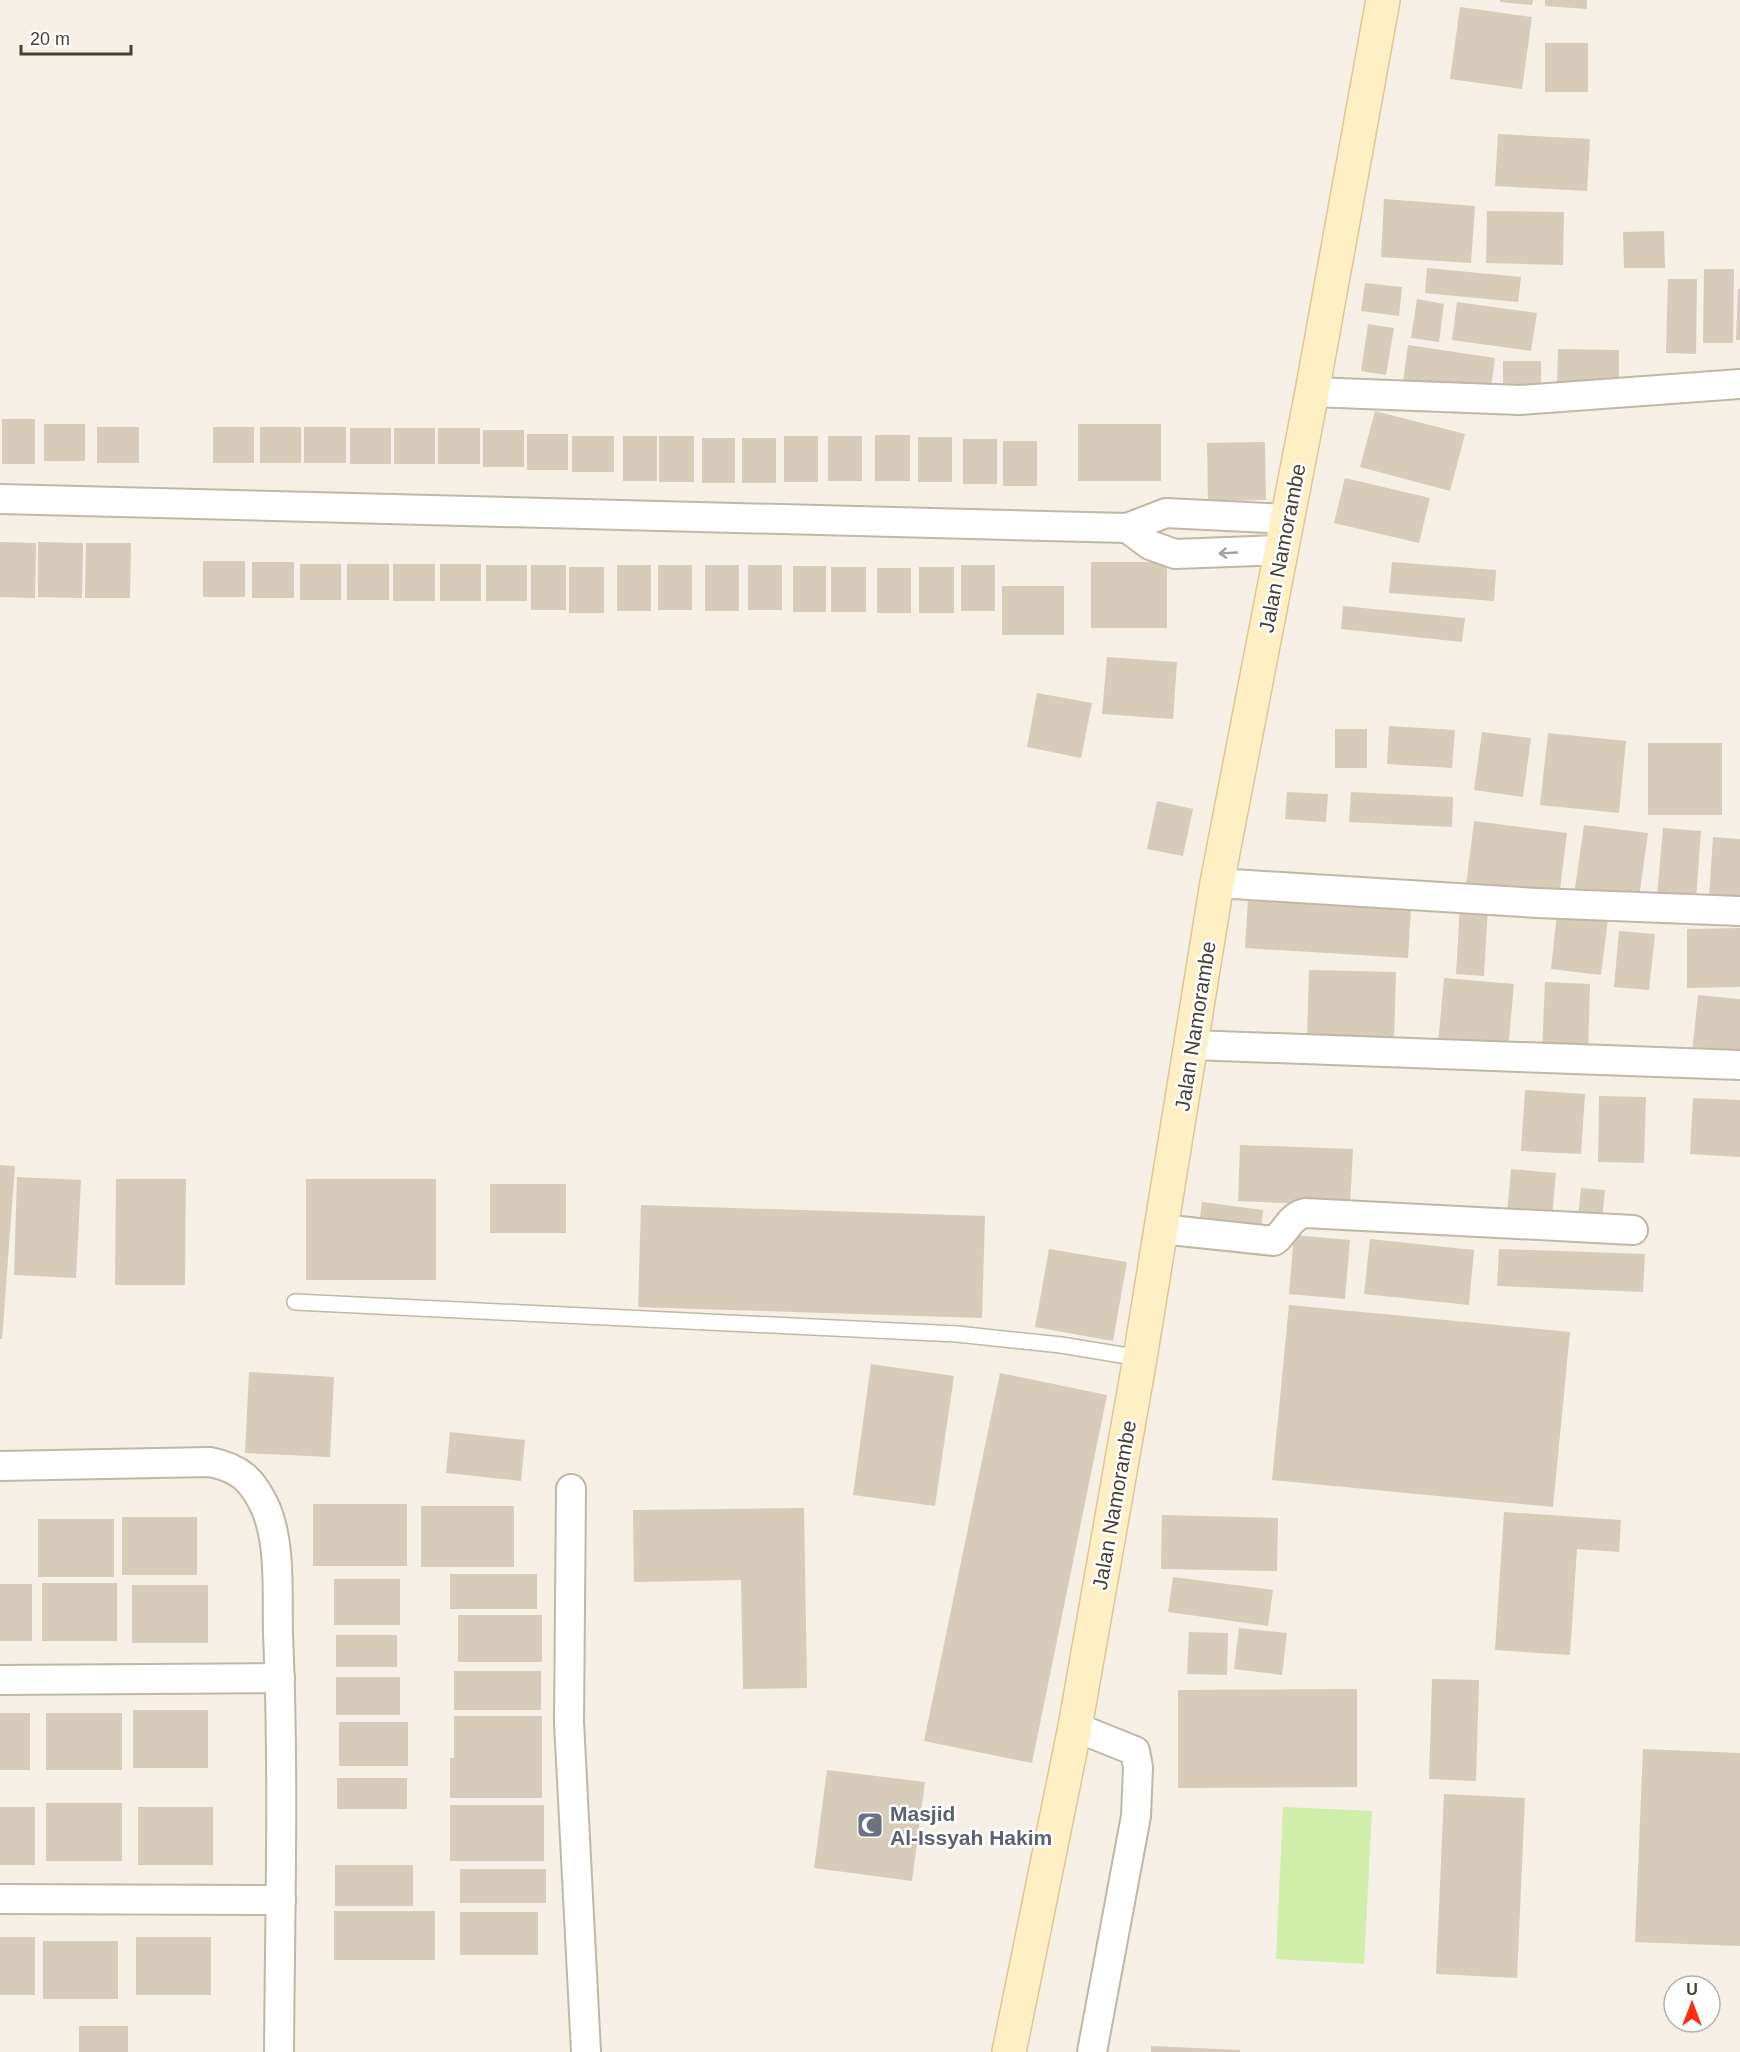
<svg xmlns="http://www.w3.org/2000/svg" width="1740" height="2052" font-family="Arial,sans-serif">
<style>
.green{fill:#d1edaa}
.building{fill:#d7cbba}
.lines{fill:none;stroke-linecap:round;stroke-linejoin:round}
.lane-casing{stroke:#c1b7a7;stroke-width:18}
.street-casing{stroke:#c1b7a7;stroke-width:32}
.secondary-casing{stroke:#ddc692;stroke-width:36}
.lane{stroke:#fff;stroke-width:15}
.street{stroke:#fff;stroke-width:28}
.secondary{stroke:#ffefc5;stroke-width:33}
.oneway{stroke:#a49f9a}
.labels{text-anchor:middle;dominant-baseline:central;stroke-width:5;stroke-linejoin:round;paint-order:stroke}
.street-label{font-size:21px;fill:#483f34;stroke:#fff}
.worship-label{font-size:21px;font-weight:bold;fill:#5b616d;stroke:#fff;text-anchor:start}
</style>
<rect width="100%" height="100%" fill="#f5efe5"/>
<polygon class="green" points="1283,1807 1372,1811 1364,1964 1276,1959"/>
<g class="building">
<polygon points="1500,0 1533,0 1532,5 1500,2"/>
<polygon points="1545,0 1587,0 1587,9 1545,6"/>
<polygon points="1460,7 1532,17 1522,89 1450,79"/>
<rect x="1545" y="43" width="43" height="49"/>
<polygon points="1498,134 1590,139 1587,191 1495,186"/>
<polygon points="1384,199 1475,206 1471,263 1381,257"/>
<polygon points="1487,211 1564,212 1563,265 1486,263"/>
<polygon points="1664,231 1665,268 1624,268 1623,232"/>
<polygon points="1427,268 1521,277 1518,302 1425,293"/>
<polygon points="1704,269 1734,269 1733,343 1703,343"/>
<polygon points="1668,279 1697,279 1696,354 1666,353"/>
<polygon points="1365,283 1402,287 1399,316 1361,311"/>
<polygon points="1738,289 1740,289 1740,340 1736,340"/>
<polygon points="1417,299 1444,304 1439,342 1411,338"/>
<polygon points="1457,302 1537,313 1531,351 1452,340"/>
<polygon points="1368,324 1394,328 1386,375 1361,371"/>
<polygon points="1408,345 1495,358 1490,394 1403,382"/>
<polygon points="1558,349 1619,350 1619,386 1557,386"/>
<rect x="1503" y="361" width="38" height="27"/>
<polygon points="1375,411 1465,434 1450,491 1360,467"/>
<rect x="2" y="419" width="33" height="45"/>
<rect x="44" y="424" width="41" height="37"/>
<rect x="1078" y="424" width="83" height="57"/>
<rect x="97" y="427" width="42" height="36"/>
<rect x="213" y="427" width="41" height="36"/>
<rect x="260" y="427" width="41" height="36"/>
<rect x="304" y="427" width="42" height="36"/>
<rect x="350" y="428" width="41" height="36"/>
<rect x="394" y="428" width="41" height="36"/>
<rect x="438" y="428" width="42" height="36"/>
<rect x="483" y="430" width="41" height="37"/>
<rect x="527" y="434" width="41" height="36"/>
<rect x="875" y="435" width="35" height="46"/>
<rect x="572" y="436" width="42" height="36"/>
<rect x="623" y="436" width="34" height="45"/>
<rect x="659" y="436" width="35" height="46"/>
<rect x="784" y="436" width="34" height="46"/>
<rect x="828" y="436" width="34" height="45"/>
<rect x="918" y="437" width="34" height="45"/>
<rect x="702" y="438" width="33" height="45"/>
<rect x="742" y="438" width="34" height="45"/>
<rect x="963" y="439" width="34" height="45"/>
<rect x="1003" y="441" width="34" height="45"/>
<polygon points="1265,442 1266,500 1208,501 1207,443"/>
<polygon points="1345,478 1430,498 1419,543 1334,523"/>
<polygon points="0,542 36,543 35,598 0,597"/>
<polygon points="38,542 83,543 82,598 38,597"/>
<polygon points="86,543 131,543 130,598 85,598"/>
<rect x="203" y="561" width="42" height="36"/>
<rect x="252" y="562" width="42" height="36"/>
<rect x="1091" y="562" width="76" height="66"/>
<polygon points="1392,562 1496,570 1494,601 1389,593"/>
<rect x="300" y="564" width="41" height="36"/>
<rect x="347" y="564" width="42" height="36"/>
<rect x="393" y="564" width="42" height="37"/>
<rect x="440" y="564" width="41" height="37"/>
<rect x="486" y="565" width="41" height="36"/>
<rect x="531" y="565" width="35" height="45"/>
<rect x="617" y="565" width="34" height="46"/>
<rect x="658" y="565" width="34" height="45"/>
<rect x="705" y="565" width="34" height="46"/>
<rect x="748" y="565" width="34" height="45"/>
<rect x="961" y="565" width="34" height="46"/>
<rect x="793" y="566" width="33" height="46"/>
<rect x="569" y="567" width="35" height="46"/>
<rect x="831" y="567" width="35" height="45"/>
<rect x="919" y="567" width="35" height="46"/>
<rect x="877" y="568" width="34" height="45"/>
<rect x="1002" y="586" width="62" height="49"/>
<polygon points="1343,606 1465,618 1462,642 1341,629"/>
<polygon points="1107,657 1177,662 1173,719 1102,714"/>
<polygon points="1037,693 1092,703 1081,758 1027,747"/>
<polygon points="1389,726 1455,730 1452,768 1387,764"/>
<rect x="1335" y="729" width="32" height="39"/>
<polygon points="1482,732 1531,738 1523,797 1474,790"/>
<polygon points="1548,733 1626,741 1619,813 1540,805"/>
<rect x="1648" y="743" width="74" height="72"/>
<polygon points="1287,792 1328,794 1326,822 1285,819"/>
<polygon points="1351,792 1453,797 1452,827 1349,822"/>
<polygon points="1157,801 1193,809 1183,856 1147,849"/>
<polygon points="1474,821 1567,833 1559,898 1466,886"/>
<polygon points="1584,825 1648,833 1638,905 1574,895"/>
<polygon points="1663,828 1701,831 1696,900 1657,897"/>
<polygon points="1713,837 1740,839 1740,901 1709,898"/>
<polygon points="1248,899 1411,909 1408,958 1245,948"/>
<polygon points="1460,905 1488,907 1484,976 1456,974"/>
<polygon points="1557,913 1608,919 1601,975 1551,969"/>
<polygon points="1740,928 1740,987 1687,988 1687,929"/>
<polygon points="1619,931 1655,934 1649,990 1614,987"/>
<polygon points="1309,970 1396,972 1394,1042 1307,1040"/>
<polygon points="1444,978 1514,984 1508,1050 1438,1044"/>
<polygon points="1545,982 1590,984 1588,1054 1542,1053"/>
<polygon points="1698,995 1740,999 1740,1058 1692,1053"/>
<polygon points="1525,1090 1585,1094 1581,1154 1521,1151"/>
<polygon points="1599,1096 1646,1097 1644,1163 1598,1162"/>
<polygon points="1693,1098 1740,1100 1740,1157 1690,1154"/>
<polygon points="1240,1145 1353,1149 1350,1206 1238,1201"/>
<polygon points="0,1165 15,1166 2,1339 0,1339"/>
<polygon points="1511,1169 1556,1173 1552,1217 1507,1213"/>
<polygon points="17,1177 81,1180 76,1278 14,1275"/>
<polygon points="116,1179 186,1179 185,1285 115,1285"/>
<rect x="306" y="1179" width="130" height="101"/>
<rect x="490" y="1184" width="76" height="49"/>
<polygon points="1581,1188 1605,1190 1602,1219 1578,1218"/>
<polygon points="1202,1202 1263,1210 1261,1232 1199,1225"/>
<polygon points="641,1205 985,1216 982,1318 638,1307"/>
<polygon points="1294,1235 1350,1240 1345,1299 1289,1294"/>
<polygon points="1370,1239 1474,1250 1469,1305 1364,1294"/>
<polygon points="1049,1249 1127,1262 1113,1341 1035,1327"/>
<polygon points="1499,1249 1645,1254 1643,1292 1497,1286"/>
<polygon points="1289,1305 1570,1332 1553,1507 1272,1480"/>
<polygon points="871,1364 954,1376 935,1506 853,1495"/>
<polygon points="249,1372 334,1377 330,1457 245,1453"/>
<polygon points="1000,1373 1107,1395 1032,1763 924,1741"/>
<polygon points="450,1432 525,1440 521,1481 446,1473"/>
<rect x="313" y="1504" width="94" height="62"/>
<rect x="421" y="1506" width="93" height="61"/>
<polygon points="804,1508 807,1688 743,1689 741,1580 634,1582 633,1510"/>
<polygon points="1504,1512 1621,1520 1619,1552 1577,1549 1570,1655 1495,1650"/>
<polygon points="1162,1515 1278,1518 1277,1571 1161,1569"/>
<rect x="122" y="1517" width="75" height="58"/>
<rect x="38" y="1519" width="76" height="58"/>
<rect x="450" y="1574" width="87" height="35"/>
<polygon points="1173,1577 1273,1590 1268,1626 1168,1612"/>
<rect x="334" y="1579" width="66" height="46"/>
<rect x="42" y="1583" width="75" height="58"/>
<rect x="0" y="1584" width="32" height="57"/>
<rect x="132" y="1585" width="76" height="58"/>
<rect x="458" y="1615" width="84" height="47"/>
<polygon points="1239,1628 1287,1633 1282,1675 1234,1669"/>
<polygon points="1189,1632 1228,1633 1227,1675 1187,1674"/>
<rect x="336" y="1635" width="61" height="32"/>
<rect x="454" y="1671" width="87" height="39"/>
<rect x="336" y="1677" width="64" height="38"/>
<polygon points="1432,1679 1479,1680 1476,1781 1429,1779"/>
<polygon points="1357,1689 1357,1787 1178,1788 1178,1690"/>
<rect x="133" y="1710" width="75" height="58"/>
<rect x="0" y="1713" width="30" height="57"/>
<rect x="46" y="1713" width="76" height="57"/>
<polygon points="454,1716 542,1716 542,1798 450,1798 450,1758 454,1758"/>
<rect x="339" y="1722" width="69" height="44"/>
<polygon points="1643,1749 1740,1753 1740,1946 1635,1942"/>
<polygon points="827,1770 925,1782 912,1881 814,1868"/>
<rect x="337" y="1778" width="70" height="31"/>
<polygon points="1444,1794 1525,1798 1517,1978 1436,1974"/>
<rect x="46" y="1803" width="76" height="58"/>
<rect x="450" y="1805" width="94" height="56"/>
<rect x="0" y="1807" width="35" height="58"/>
<rect x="138" y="1807" width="75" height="58"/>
<rect x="335" y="1865" width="78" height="41"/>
<rect x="460" y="1869" width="86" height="34"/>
<rect x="334" y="1911" width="101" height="49"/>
<rect x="460" y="1912" width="78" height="43"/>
<rect x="0" y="1937" width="35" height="58"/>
<rect x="136" y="1937" width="75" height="58"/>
<rect x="43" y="1941" width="75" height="58"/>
<rect x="79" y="2026" width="49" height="26"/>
<polygon points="1151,2046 1240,2050 1240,2052 1151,2052"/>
</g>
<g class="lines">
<defs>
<polyline id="lane" points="295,1302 957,1334 1061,1345 1140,1358"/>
<g id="street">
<polyline points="1312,392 1520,400 1740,384"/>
<polyline points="0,499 1127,528 1166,513 1287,519"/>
<polyline points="1127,528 1150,545 1175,554 1282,550"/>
<polyline points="1217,883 1537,903 1740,911"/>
<polyline points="1192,1045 1740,1065"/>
<path d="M1161,1229L1274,1241C1286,1232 1289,1217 1305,1213L1633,1230"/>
<path d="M0,1466L210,1462C240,1468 253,1480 266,1509C281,1545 277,1595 278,1634C284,1773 280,1913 279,2052"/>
<polyline points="571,1489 569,1722 586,2052"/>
<polyline points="0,1680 280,1678"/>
<polyline points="1075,1727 1135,1751 1138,1767 1136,1816 1092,2052"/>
<polyline points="0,1899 281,1900"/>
</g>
<polyline id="secondary" points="1009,2052 1075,1727 1140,1358 1217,883 1312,392 1383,0"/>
</defs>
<use href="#lane" class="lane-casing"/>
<use href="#street" class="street-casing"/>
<use href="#secondary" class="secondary-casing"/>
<use href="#lane" class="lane"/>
<use href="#street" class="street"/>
<use href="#secondary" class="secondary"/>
</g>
<defs><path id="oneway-shaft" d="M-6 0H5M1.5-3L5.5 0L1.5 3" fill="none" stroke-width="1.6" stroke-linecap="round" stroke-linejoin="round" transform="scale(1.5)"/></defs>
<use class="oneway" href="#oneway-shaft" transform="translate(1228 553) rotate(177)"/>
<defs>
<symbol id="mosque-square" viewBox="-11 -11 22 22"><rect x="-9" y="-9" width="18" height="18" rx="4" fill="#6b7280" stroke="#fff"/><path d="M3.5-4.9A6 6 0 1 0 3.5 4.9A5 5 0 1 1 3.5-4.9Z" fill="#fff"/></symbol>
</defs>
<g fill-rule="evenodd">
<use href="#mosque-square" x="855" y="1810" width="30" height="30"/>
</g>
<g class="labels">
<g class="street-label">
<text transform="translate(1282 548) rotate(-79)">Jalan Namorambe</text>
<text transform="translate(1195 1026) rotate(-81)">Jalan Namorambe</text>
<text transform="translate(1114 1505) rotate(-80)">Jalan Namorambe</text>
</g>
<g class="worship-label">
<text x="890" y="1813">Masjid<tspan x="890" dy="24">Al-Issyah Hakim</tspan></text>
</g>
</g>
<g transform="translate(1692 2004)"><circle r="28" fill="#ffffff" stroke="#b6b2ae" stroke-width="1.5"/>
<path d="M0-4.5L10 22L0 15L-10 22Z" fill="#ff2d12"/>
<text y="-9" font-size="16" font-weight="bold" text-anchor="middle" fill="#483f34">U</text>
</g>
<path d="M21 45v9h110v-9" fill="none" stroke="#483f34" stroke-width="3"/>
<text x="30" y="45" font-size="18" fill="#483f34" stroke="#ffffff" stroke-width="4.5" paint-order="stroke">20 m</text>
</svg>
